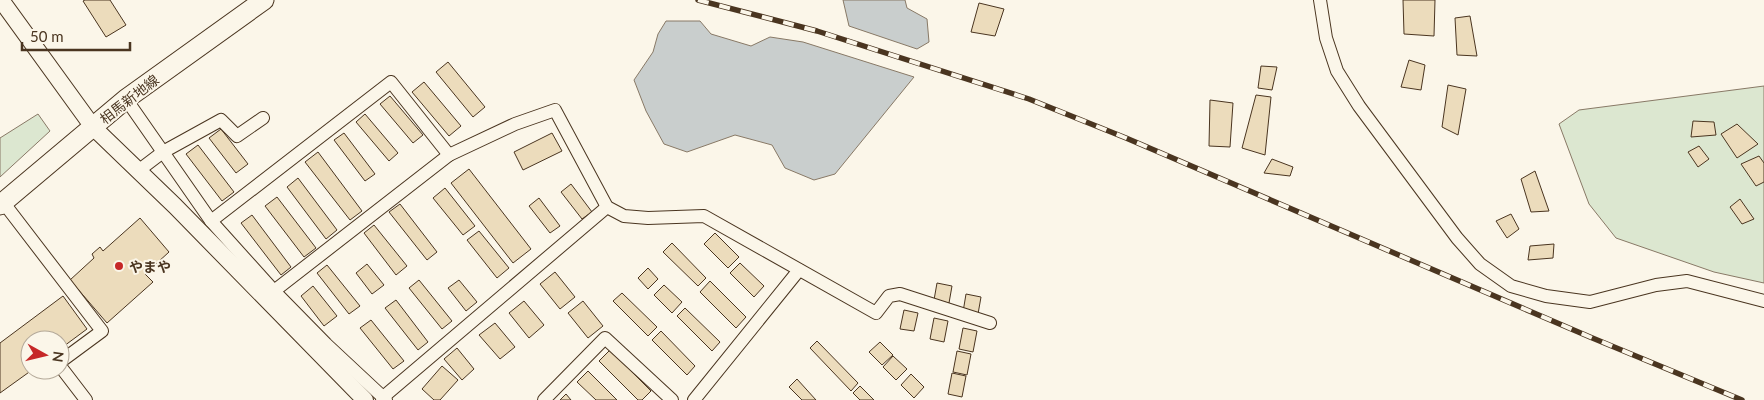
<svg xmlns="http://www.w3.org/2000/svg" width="1764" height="400" font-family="Lato,'Noto Sans JP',sans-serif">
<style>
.green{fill:#dce7d0;stroke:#887966}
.water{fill:#c9cecd;stroke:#887966}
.building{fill:#ecdcbc;stroke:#4a3520}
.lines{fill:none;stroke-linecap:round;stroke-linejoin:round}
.minor-casing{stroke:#4a3520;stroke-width:14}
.tertiary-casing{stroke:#4a3520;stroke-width:18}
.secondary-casing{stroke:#4a3520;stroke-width:21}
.minor{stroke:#fbf6e9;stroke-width:12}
.tertiary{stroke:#fbf6e9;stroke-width:16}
.secondary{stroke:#fbf6e9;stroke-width:19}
.rail-casing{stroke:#4a3520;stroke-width:5.5}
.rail{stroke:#fbf6e9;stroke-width:4;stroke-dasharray:11;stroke-linecap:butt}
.poi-dot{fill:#c62828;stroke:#fbf6e9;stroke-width:2}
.labels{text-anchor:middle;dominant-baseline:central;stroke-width:4;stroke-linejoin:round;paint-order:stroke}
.street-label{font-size:14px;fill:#4a3520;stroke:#fbf6e9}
.poi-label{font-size:14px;font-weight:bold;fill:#4a3520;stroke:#fbf6e9;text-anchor:start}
</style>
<rect width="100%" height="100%" fill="#fbf6e9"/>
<g class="green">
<polygon points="1764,86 1764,283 1714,272 1616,238 1589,204 1559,124 1579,110"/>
<polygon points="38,114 50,131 0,177 0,138"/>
</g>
<g class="water">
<polygon points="843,0 905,0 907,8 927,19 929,42 917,49 849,26"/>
<polygon points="666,21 700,21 711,34 751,46 770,37 803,42 914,77 835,174 814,180 785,168 772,145 735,135 687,152 664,144 646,111 634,80 653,52 658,34"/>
</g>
<g class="building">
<polygon points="85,0 110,0 126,25 106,37 83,1"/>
<polygon points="1403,0 1435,0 1434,36 1404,34"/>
<polygon points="979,3 1004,9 995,36 971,32"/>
<polygon points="1470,16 1477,56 1457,55 1455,18"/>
<polygon points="1409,60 1425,65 1421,90 1401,87"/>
<polygon points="448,62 485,107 473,117 436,72"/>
<polygon points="1261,66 1277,67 1272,90 1258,88"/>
<polygon points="424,82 461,126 449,136 412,92"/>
<polygon points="1448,85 1466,89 1458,135 1442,127"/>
<polygon points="1256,95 1271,97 1265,155 1242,148"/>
<polygon points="390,96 423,135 413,143 380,104"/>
<polygon points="1210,100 1233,103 1230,147 1209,146"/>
<polygon points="365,114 398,153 389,161 356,122"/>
<polygon points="1693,121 1714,122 1716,135 1691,137"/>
<polygon points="1737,124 1758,144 1737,158 1721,134"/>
<polygon points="221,129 248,164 236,173 209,138"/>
<polygon points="344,133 375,174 365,181 334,140"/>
<polygon points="552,133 562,151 523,170 514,152"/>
<polygon points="198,145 234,192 222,201 186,154"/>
<polygon points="1699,146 1709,159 1698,167 1688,152"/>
<polygon points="318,152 362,211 350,220 305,162"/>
<polygon points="1759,156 1764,163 1764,182 1756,186 1741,164"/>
<polygon points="1272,159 1293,167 1290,176 1264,173"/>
<polygon points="469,169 531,249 513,263 451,183"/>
<polygon points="1535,171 1549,211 1531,212 1521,179"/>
<polygon points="298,178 337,230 326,239 287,187"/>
<polygon points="571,184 592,212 582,219 561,192"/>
<polygon points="445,188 475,226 463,235 433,198"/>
<polygon points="277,197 316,248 304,257 265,206"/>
<polygon points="539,198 560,226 550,233 529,206"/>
<polygon points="1740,199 1754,219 1742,224 1730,207"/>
<polygon points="400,204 437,252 427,260 389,212"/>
<polygon points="1511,214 1519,229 1507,238 1496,221"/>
<polygon points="252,215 291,267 281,275 241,223"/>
<polygon points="140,218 169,252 145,274 153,282 107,323 70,280 94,258 92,254 100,247 103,251"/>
<polygon points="374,225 407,266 396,275 364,233"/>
<polygon points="479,231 509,268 497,278 467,240"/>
<polygon points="715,233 739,257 728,268 704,244"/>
<polygon points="672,243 706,278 698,286 663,252"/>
<polygon points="1554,244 1553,258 1528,260 1530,246"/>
<polygon points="740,263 764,286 754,297 730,273"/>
<polygon points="367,264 384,285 372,294 356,273"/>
<polygon points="327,265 360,306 349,314 317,273"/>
<polygon points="648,268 658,279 648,289 638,278"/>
<polygon points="555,272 575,297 560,309 540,284"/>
<polygon points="419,280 452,321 442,329 409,288"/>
<polygon points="459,280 477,302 466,311 448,288"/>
<polygon points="710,281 746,317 736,328 700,292"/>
<polygon points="937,283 952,286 949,303 934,300"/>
<polygon points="664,285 682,302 672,313 654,295"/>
<polygon points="313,286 337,316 324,326 301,296"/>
<polygon points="622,293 657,327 648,336 613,301"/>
<polygon points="966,294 981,297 978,314 963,312"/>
<polygon points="63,296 87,329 60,349 60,340 30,340 30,370 32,370 0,393 0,343"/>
<polygon points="396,300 428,342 418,350 385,308"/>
<polygon points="524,301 544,325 529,338 509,313"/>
<polygon points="583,301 603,326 588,338 568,313"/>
<polygon points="685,308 720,342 712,351 677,316"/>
<polygon points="904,310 918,313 914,331 900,329"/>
<polygon points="934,318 948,321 944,342 930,339"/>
<polygon points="371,320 404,361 393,369 360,328"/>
<polygon points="495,323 515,347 500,359 479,335"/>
<polygon points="963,328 977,331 973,352 959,349"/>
<polygon points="661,331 695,366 687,375 652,340"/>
<polygon points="817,341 858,383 851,391 810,348"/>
<polygon points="880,342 893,355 882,365 869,352"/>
<polygon points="457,348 474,369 462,380 444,359"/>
<polygon points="610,350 651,391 642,400 638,400 599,361"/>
<polygon points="957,351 971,354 967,375 953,372"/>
<polygon points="893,356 907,369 896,380 883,367"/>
<polygon points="442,366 458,380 440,400 434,400 422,389"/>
<polygon points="588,371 617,400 596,400 577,382"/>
<polygon points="952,373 966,376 962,397 948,394"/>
<polygon points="911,374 924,387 914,398 901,385"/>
<polygon points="797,379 816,400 802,400 789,387"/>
<polygon points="860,386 874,400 860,400 853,393"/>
<polygon points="566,394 571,400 560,400"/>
</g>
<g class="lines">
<defs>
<g id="minor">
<polyline points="1320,0 1326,38 1337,71 1359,106 1457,238 1480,264 1511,286 1546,296 1590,302 1656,285 1687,281 1764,301"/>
<polyline points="126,99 211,221 274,291 326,344 386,400"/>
<polyline points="138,171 163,152 221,120 237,136 263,118"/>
<polyline points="3,202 102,331 60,362"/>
<polyline points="211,221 391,82 449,155"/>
<polyline points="274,291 449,155 515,124 555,110 607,207 624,216 648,218 704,216 876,313 889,296 900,294 990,323"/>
<polyline points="60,366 86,400"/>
<polyline points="382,398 607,207"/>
<polyline points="544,400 605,338 672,400"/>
<polyline points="694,400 799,270"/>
</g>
<polyline id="tertiary" points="1,0 93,127 175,206 365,400"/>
<polyline id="secondary" points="0,205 126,99 264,0"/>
</defs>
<use href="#minor" class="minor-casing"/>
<use href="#tertiary" class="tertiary-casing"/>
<use href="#secondary" class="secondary-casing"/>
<use href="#minor" class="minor"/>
<use href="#tertiary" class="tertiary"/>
<use href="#secondary" class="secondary"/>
<defs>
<polyline id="rail" points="698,0 817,31 1029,99 1126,138 1590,337 1742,400"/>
</defs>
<use href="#rail" class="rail-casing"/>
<use href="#rail" class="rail"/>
</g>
<circle class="poi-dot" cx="119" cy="266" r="5"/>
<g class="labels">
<g class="street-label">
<text transform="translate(129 99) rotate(-38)">相馬新地線</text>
</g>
<g class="poi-label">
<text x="129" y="266">やまや</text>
</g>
</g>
<g transform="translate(45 355) rotate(98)"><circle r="24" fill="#fbf6e9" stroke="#b4a999"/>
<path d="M0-4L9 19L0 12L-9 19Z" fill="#c62828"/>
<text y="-8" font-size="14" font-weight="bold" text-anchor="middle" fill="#4a3520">N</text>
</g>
<path d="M22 42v8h108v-8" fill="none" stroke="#4a3520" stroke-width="2.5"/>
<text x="30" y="42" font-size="15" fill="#4a3520" stroke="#fbf6e9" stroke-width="4" paint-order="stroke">50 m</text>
</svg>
